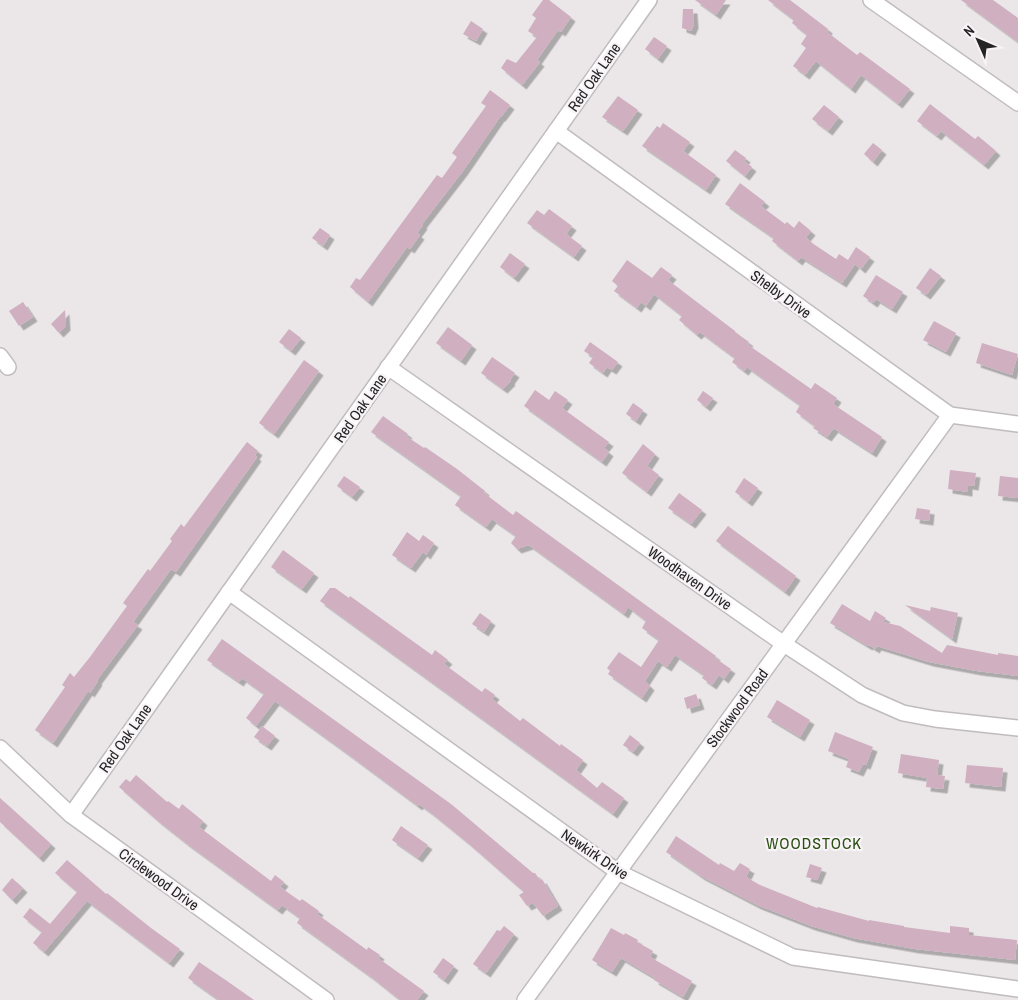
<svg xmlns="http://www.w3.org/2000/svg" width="1018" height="1000" font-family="'Archivo Narrow',sans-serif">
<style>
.building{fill:#cfafc0;filter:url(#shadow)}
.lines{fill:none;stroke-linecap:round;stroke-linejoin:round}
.minor-casing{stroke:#c0bcbe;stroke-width:18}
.minor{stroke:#fff;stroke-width:15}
.labels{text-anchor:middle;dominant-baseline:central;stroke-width:4.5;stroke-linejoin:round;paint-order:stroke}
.street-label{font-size:15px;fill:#252424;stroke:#f8f3f6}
.neighbourhood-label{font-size:16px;letter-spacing:1px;fill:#294f11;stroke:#f8f3f6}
</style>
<defs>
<filter id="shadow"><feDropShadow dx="4.5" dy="4.5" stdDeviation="0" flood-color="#0004"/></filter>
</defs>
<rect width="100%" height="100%" fill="#ebe6e8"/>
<g class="building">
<polygon points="543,0 549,0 571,17 561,32 558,30 537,60 540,62 522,85 501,68 507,59 516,63 537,37 528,31 536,18 532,15"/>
<polygon points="695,0 726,0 716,15"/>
<polygon points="768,0 790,0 828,29 827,32 857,55 860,52 910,89 898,104 861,75 851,89 816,61 805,75 793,66 806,48 801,44 807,35 792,23 794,20"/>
<polygon points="961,0 993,0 1018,18 1018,42"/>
<polygon points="683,9 693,9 694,24 691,31 682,28"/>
<polygon points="471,21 483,29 476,41 463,34"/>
<polygon points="654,37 667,46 658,59 645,49"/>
<polygon points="490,90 510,105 501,117 500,117 463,171 422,224 423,225 417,233 420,235 410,249 407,247 368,302 350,287 356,278 360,280 437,175 442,178 457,157 452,153 486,106 481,103"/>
<polygon points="618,96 638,110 623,131 602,117"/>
<polygon points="930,104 975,139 978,136 996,151 984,165 941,131 937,136 917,121"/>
<polygon points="824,105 839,117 828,131 812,119"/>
<polygon points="663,123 690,142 683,151 716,175 706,190 642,146 657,126 660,128"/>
<polygon points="873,143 882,150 873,162 864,154"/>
<polygon points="735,150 746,158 744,161 752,167 745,176 726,161"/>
<polygon points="740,183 765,202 761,206 785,224 787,222 794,228 799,221 811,231 806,237 812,243 836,259 839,254 848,260 856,247 870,257 861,269 855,264 842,283 801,257 798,261 772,241 774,238 725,204"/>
<polygon points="549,209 572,226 566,234 582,246 574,257 527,223 537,210 544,215"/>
<polygon points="320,228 330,235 323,246 312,238"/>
<polygon points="510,253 525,264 514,278 500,267"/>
<polygon points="627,260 652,278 661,267 672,275 668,280 735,331 735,332 749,342 747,344 811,389 815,383 837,398 833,404 882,437 872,453 835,429 834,428 827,437 813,428 815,426 796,412 800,405 747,367 744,371 732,362 735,358 700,332 697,335 679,320 682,316 654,294 646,306 641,302 637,308 614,291 618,286 612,281"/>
<polygon points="930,268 941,276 926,295 916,288"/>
<polygon points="876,275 903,292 892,309 876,299 873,303 863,296"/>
<polygon points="23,302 33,317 19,326 9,311"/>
<polygon points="65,310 66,326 59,333 51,324"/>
<polygon points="934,321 956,333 946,352 923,340"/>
<polygon points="448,327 472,345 461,361 436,343"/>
<polygon points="289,329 301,338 291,351 279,342"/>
<polygon points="590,342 618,362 612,370 607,367 603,373 589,363 593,357 584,351"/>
<polygon points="982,343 1018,354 1012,375 976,363"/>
<polygon points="492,357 515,373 510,380 511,381 503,389 481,373"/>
<polygon points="304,360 319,371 274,434 259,423"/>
<polygon points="535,390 549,400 555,391 568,400 562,408 609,442 604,448 609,452 602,462 524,406"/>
<polygon points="703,391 713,398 706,407 697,400"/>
<polygon points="633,403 643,410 636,421 626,414"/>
<polygon points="383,416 408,434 406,436 424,448 425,447 457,469 485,491 484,493 513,515 516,511 716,656 715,658 731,669 724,679 719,675 712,685 702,678 704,675 675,655 667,667 658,661 645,681 650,686 642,698 608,674 610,671 607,668 619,652 641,667 659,640 642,628 646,621 628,607 624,614 529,545 517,549 511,543 516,536 492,519 486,527 455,505 461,496 371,432"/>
<polygon points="247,442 258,451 255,455 257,457 176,572 171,569 133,622 138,625 97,680 98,681 90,693 88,691 53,743 35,730 65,687 62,685 70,673 74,677 90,657 127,606 123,603 148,569 150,571 172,541 170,539 181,524 184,527"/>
<polygon points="643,444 655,454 647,466 659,475 647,492 622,473"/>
<polygon points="950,470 976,473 974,486 968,485 968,492 948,489"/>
<polygon points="344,476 360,487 352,497 337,486"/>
<polygon points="1000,476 1018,478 1018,498 998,496"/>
<polygon points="744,478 758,488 748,502 735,492"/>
<polygon points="679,493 702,510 691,524 668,508"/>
<polygon points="917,508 930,510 929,521 915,519"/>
<polygon points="728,526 796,576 785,592 716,541"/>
<polygon points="407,532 419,541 423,535 434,543 426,555 423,552 411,568 392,555"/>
<polygon points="283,550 314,573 302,589 271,567"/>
<polygon points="330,588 335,588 349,598 350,596 432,655 435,650 448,660 444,664 482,692 485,688 495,695 492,699 520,721 523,718 560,746 561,744 583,760 576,770 597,788 602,782 624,798 613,814 320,601"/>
<polygon points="842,604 870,621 875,611 886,618 883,622 900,626 942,653 947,645 998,655 998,653 1018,656 1018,676 977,671 929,662 877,646 875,649 869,645 868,646 830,623"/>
<polygon points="905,605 930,611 931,607 958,613 952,639"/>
<polygon points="480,613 491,621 484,632 472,624"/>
<polygon points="222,639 451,804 533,873 535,873 540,880 542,879 558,906 543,916 533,903 527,906 519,895 524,892 468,843 430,812 419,804 418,806 344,751 275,701 256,726 246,718 264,694 242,678 239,682 207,660"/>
<polygon points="696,694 700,705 687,709 684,698"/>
<polygon points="777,700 810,720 800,737 767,717"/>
<polygon points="262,726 275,736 267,746 254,737"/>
<polygon points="835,732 873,747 866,765 863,764 859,772 846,767 849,759 828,751"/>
<polygon points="630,735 640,743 633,752 623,745"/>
<polygon points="901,754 939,760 937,775 945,776 943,789 926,787 927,778 898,773"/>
<polygon points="967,765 1003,768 1001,787 965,783"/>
<polygon points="136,775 167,802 168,801 179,809 182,804 203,821 199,827 271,881 275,875 284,882 280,887 300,901 302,899 319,911 317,914 367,950 368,947 380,955 378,958 424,991 417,1000 400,1000 370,976 297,923 300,918 282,905 278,910 186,843 158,821 119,787 126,779 130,782"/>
<polygon points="0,798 51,844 39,858 0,822"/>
<polygon points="401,826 428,845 418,858 392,840"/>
<polygon points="676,836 719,865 720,863 734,871 740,863 750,869 746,877 760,885 817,908 818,907 869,921 869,920 904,926 904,927 950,933 950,926 969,928 969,935 1017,940 1015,960 915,949 853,938 811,926 757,905 701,876 666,852"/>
<polygon points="67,860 106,894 107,893 151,928 180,949 169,963 87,901 44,952 33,943 42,932 23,917 30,908 50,924 77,892 55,873"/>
<polygon points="810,864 822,868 817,880 806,877"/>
<polygon points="12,878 23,888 12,900 2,890"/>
<polygon points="504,926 514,934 486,973 473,964 497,930 500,931"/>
<polygon points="611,928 624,935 625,933 638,940 637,942 653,951 650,957 692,981 683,997 654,980 655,978 621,958 612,972 592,960"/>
<polygon points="443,958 454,966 444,980 433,972"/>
<polygon points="199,962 227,981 254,1000 219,1000 188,978"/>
</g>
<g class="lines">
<defs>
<g id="minor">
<polyline points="871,0 1018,103"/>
<polyline points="556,131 950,415 1018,424"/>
<polyline points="0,356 8,367"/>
<polyline points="388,367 784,644 862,695 903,713 935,719 1018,728"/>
<polyline points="229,592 618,872 793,957 1018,989"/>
<polyline points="0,748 71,815 326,1000"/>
<polyline points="71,815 649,0"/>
<polyline points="525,1000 950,415"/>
</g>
</defs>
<use href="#minor" class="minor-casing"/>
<use href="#minor" class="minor"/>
</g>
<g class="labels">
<g class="street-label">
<text transform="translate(594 77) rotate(-55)">Red Oak Lane</text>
<text transform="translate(781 294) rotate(36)">Shelby Drive</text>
<text transform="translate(360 408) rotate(-55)">Red Oak Lane</text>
<text transform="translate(690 578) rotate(35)">Woodhaven Drive</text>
<text transform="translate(737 708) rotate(-54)">Stockwood Road</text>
<text transform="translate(125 738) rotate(-55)">Red Oak Lane</text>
<text transform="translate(595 854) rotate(34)">Newkirk Drive</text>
<text transform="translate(159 879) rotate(36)">Circlewood Drive</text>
</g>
<g class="neighbourhood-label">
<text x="814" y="843">WOODSTOCK</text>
</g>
</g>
<g transform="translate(978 40) rotate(315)" stroke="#f8f3f6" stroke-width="4" paint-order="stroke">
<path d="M0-4L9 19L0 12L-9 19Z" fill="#252424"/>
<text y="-8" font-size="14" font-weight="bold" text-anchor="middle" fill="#252424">N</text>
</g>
</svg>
